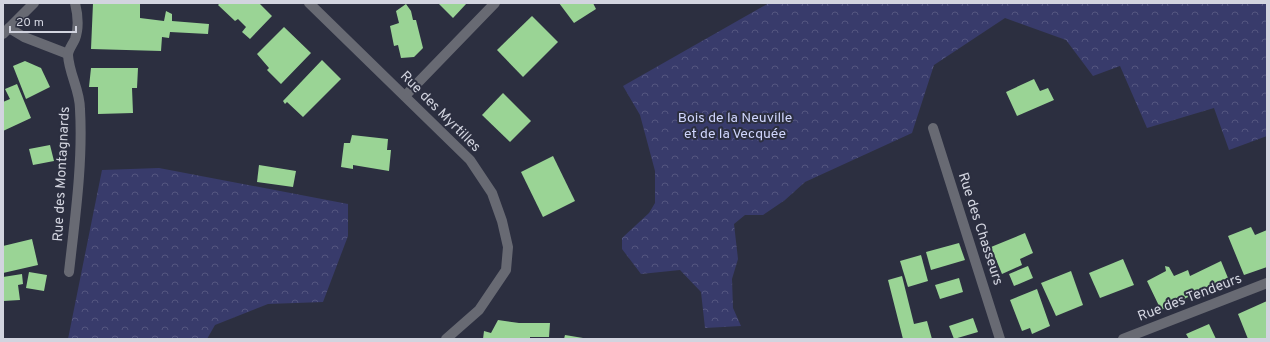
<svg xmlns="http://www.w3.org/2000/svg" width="1270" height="342" font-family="Overpass,sans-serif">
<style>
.forest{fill:url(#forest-crowns)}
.building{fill:#9ad495}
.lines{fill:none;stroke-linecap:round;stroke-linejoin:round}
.minor{stroke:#686a73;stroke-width:10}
.labels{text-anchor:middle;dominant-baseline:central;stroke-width:4;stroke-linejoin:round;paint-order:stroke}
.street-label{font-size:14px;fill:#d2d4df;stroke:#2c2f40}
.park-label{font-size:14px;fill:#d0d6fd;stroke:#2c2f40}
</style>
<defs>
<pattern id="forest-crowns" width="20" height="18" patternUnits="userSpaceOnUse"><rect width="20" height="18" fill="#383b6b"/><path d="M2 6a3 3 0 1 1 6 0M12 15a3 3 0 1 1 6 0" fill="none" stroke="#545680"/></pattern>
</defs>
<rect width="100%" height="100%" fill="#2c2f40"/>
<g class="forest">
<polygon points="769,3 1267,3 1267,136 1229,150 1214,108 1147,128 1120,66 1093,76 1066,40 1005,18 934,65 912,133 805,182 785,200 763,215 745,215 734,224 738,259 732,279 733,308 741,326 705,328 701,292 680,270 641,274 622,249 622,238 649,213 655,203 655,171 640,115 623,86"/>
<polygon points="159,168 348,204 348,236 323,302 268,304 215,325 207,339 68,339 102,170"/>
</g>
<g class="building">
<polygon points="93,3 140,3 140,18 164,21 166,11 172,14 172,21 209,24 208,34 170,32 169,38 162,37 161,51 91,49"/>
<polygon points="220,3 259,3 272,16 250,39 242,32 246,27 238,19 235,21 218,5"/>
<polygon points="438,3 467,3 453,18"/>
<polygon points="559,3 593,3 596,9 574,23"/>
<polygon points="406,4 411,11 413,20 416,20 423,48 414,57 401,58 398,45 394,46 390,26 399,23 396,11"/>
<polygon points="532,16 558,42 523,77 497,50"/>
<polygon points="284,27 311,53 281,84 267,70 269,68 257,54"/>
<polygon points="322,60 341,79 303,117 287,102 285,104 283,101"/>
<polygon points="25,61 41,68 50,87 26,99 13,66"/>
<polygon points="91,68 138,68 137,88 132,88 133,113 98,114 98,87 89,87"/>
<polygon points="1034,79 1040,91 1048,88 1054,100 1017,116 1006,92"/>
<polygon points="17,84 31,118 3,131 3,102 10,99 5,89"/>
<polygon points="503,93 531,121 510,142 482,115"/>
<polygon points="352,135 388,139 387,150 391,150 389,171 353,165 353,169 341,167 344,143 350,143"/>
<polygon points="50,145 54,161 33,165 29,149"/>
<polygon points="553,156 575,201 543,217 521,172"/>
<polygon points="259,165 296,171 293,187 257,182"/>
<polygon points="1251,227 1255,235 1267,230 1267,267 1244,275 1228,236"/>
<polygon points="1025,233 1033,253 1020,259 1022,265 1002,274 991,247"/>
<polygon points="32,239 38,265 3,273 3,246"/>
<polygon points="959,243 965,260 931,270 926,252"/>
<polygon points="921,255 928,281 908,287 900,261"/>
<polygon points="1123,259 1134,285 1100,298 1089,273"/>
<polygon points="1221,261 1228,278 1161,310 1147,281 1166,271 1165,266 1169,267 1174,276 1188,270 1190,276"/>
<polygon points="1028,266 1033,278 1014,286 1009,274"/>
<polygon points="1071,271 1083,305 1056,316 1041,283"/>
<polygon points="29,272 47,275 44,291 26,288"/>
<polygon points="22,274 23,284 18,285 20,300 3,301 3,277"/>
<polygon points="902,276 914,324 927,321 932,339 903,339 888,280"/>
<polygon points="959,278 963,292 940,299 935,285"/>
<polygon points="1037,289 1050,326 1032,334 1030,328 1022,331 1010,300"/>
<polygon points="1267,301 1267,338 1248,339 1238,314"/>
<polygon points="973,318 978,332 954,339 949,326"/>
<polygon points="498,320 519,323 550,323 549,337 530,337 530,339 483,339 484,331 491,333"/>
<polygon points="1209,324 1216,339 1189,339 1186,334"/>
<polygon points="565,335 583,338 583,339 564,339"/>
</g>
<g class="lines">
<g class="minor">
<polyline points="309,3 470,160 492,193 502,221 508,247 506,270 479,310 446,339"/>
<polyline points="9,28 24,37 68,54"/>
<polyline points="3,34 34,3"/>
<polyline points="405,96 495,3"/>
<polyline points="933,128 1000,339"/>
<path d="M69,272C75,218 83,163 80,109C80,90 69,74 68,55C68,50 73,44 75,39C79,28 78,15 75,3"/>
<polyline points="1123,339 1267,283"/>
</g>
</g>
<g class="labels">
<g class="street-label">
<text transform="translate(440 112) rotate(45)">Rue des Myrtilles</text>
<text transform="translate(62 174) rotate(-87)">Rue des Montagnards</text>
<text transform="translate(980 229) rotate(72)">Rue des Chasseurs</text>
<text transform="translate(1190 298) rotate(-21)">Rue des Tendeurs</text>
</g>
<g class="park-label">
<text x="735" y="118">Bois de la Neuville<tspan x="735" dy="16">et de la Vecquée</tspan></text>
</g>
</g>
<rect width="1270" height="342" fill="none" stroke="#d2d4df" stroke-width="8"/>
<path d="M10 26v6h66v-6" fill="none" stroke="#d2d4df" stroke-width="2"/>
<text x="16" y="26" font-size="12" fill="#d2d4df" stroke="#2c2f40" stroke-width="3" paint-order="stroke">20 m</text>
</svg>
